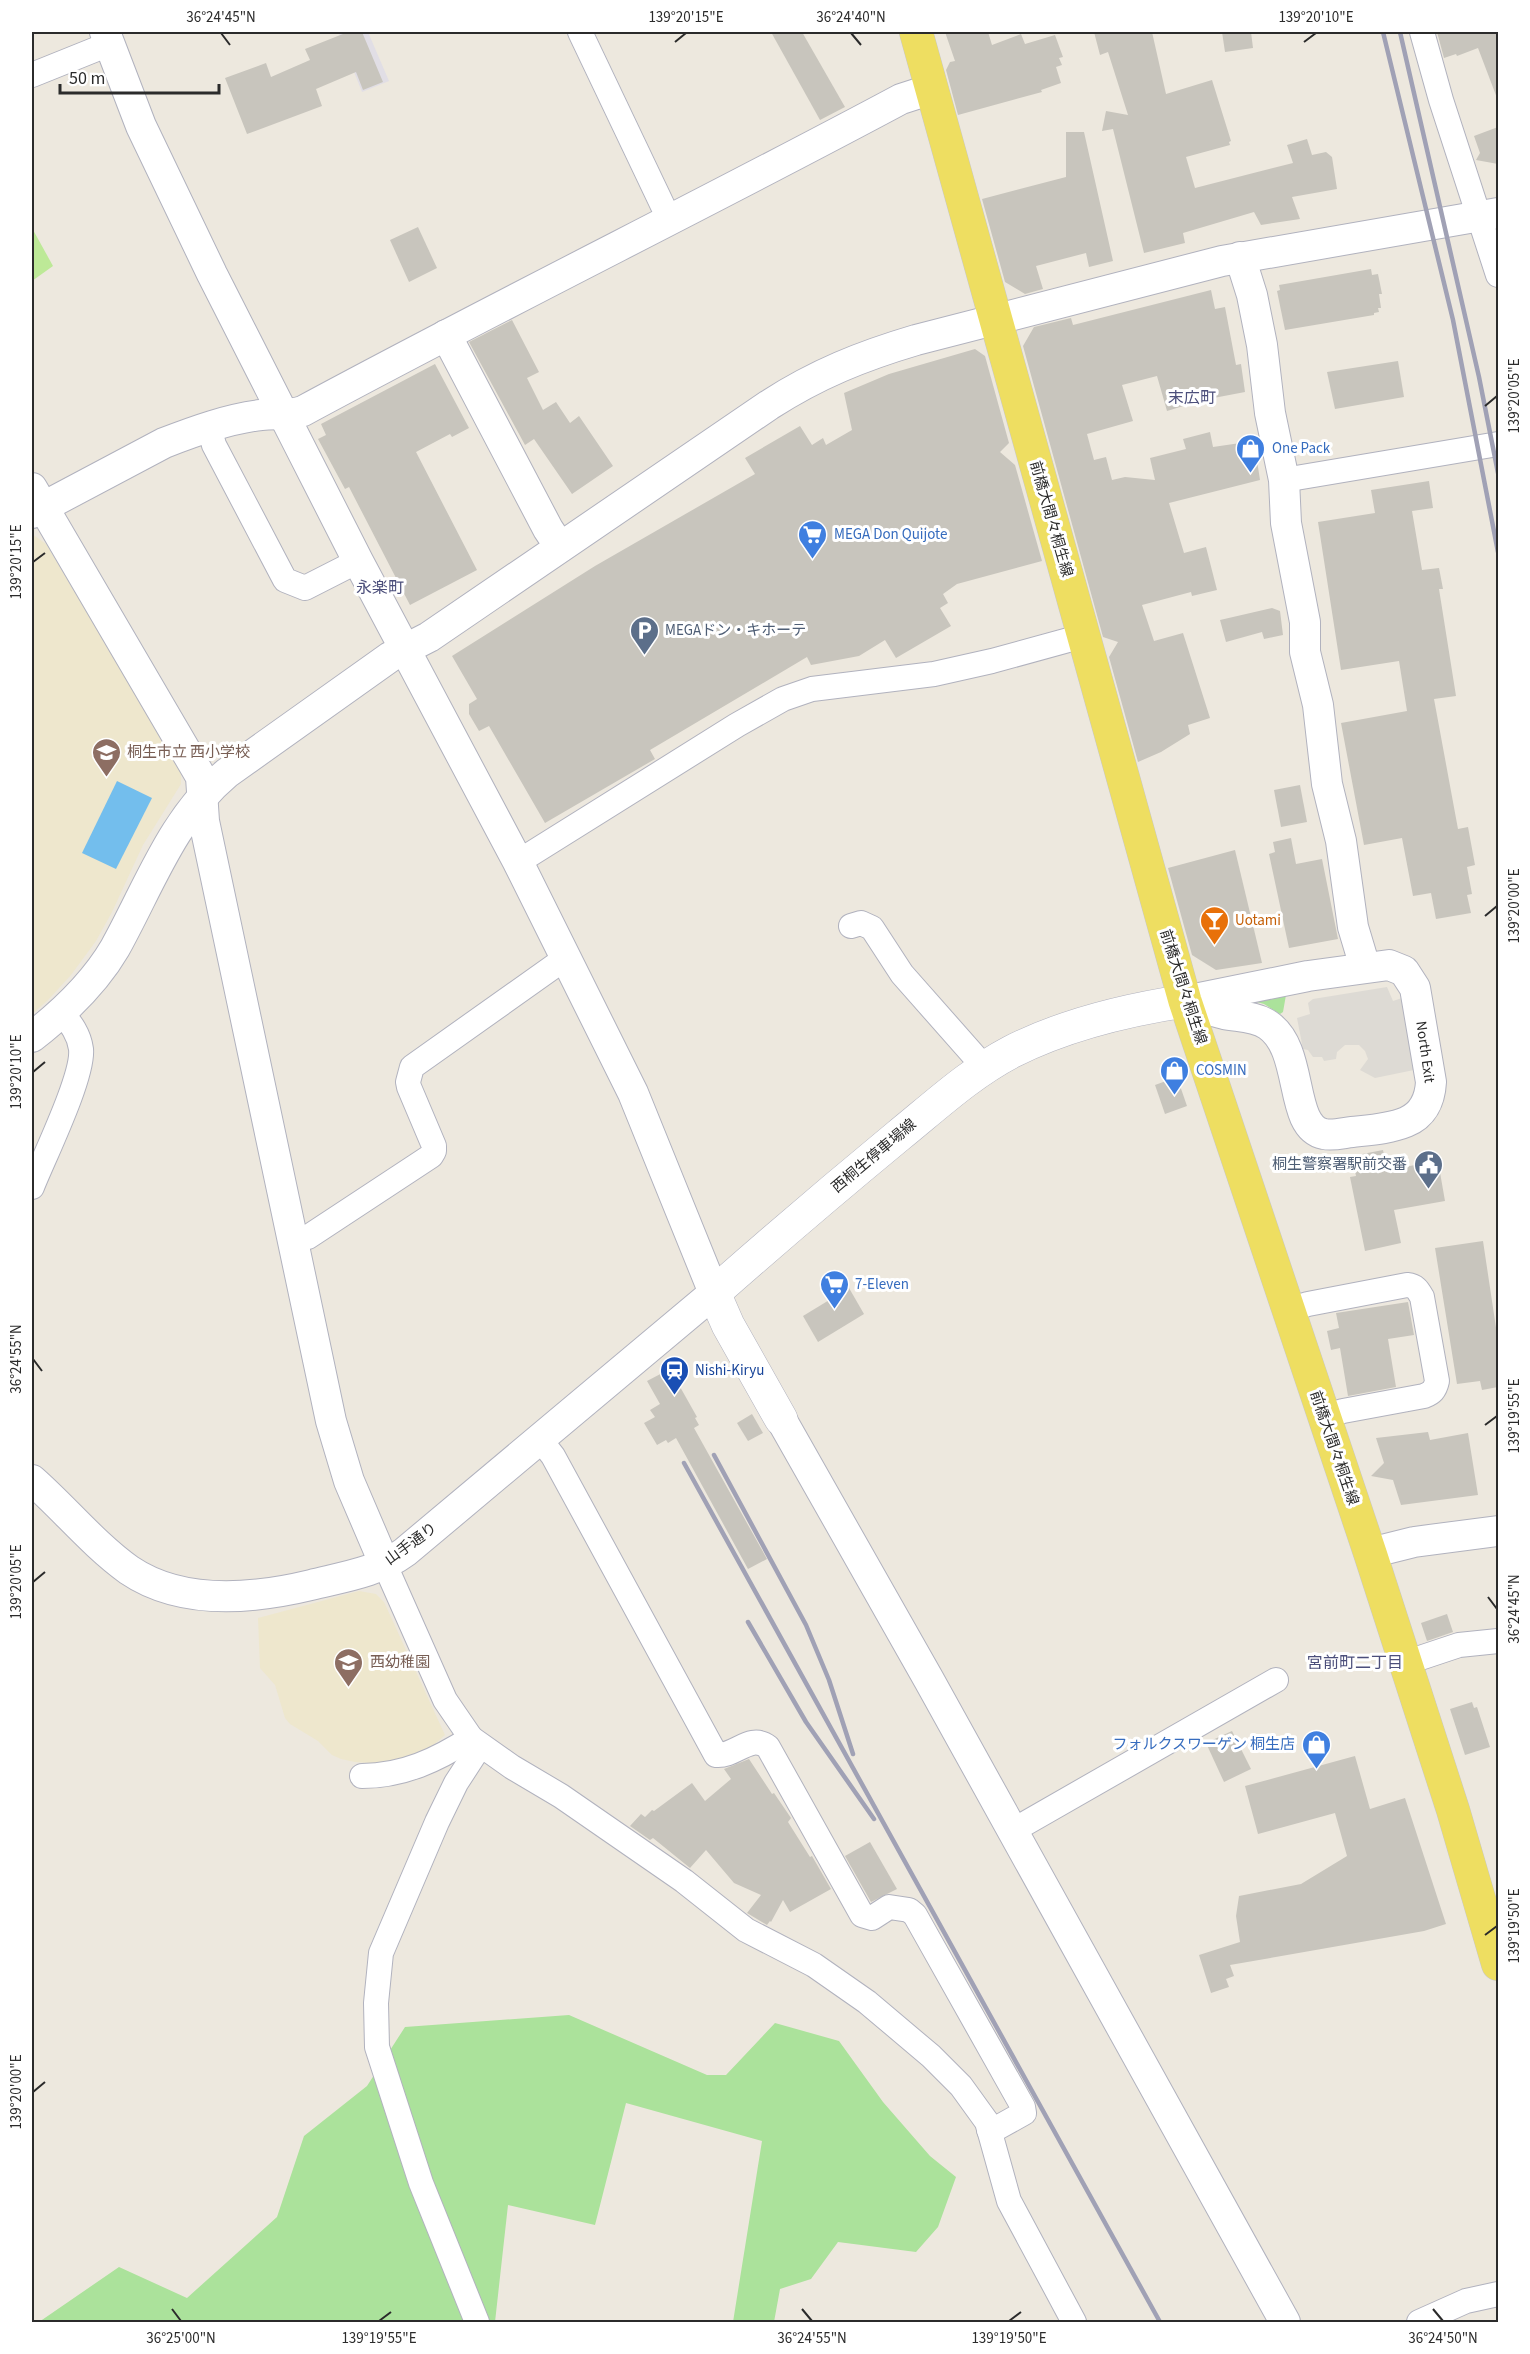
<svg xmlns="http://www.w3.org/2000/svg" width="1530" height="2354" font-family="'Source Sans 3','Noto Sans JP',sans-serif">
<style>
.industrial{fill:#e1dee5}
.education{fill:#eee7cd}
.green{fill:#abe29b}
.pitch{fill:#bde997}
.plaza{fill:#dddad4}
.water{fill:#73beed}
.building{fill:#c8c5bd}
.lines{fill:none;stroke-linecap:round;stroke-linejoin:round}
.minor-casing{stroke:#b1b2be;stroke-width:26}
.tertiary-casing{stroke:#b1b2be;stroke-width:32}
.secondary-casing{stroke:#b1b2be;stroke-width:34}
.primary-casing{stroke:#c8c8c8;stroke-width:34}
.minor{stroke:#fff;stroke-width:24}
.tertiary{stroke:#fff;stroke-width:30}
.secondary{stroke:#fff;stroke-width:33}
.primary{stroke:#eede61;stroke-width:33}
.rail{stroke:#a0a1b5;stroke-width:4.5}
.ticks{fill:none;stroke:#2b2b2b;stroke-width:2}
.labels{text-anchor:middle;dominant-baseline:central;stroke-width:6;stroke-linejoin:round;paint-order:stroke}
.shop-label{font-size:15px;fill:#366cbe;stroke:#fff;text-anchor:start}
.street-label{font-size:15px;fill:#2b2b2b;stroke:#fff}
.service-label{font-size:15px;fill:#4e5e75;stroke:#fff;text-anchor:start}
.education-label{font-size:15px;fill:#785e54;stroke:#fff;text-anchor:start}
.food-label{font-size:15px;fill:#c56008;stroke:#fff;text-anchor:start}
.transit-label{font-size:15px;fill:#164399;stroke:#fff;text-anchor:start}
.neighbourhood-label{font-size:16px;fill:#4c4f7b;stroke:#fff}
.neatline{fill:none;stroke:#2b2b2b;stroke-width:2}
.ticks-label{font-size:15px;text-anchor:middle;fill:#2b2b2b}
</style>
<rect width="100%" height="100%" fill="#ede8de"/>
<polygon class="industrial" points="344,32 368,32 389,81 362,92 339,34"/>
<g class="education">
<polygon points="32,534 46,544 181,770 181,784 143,845 112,912 96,941 71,975 48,1000 32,1014"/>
<polygon points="359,1591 376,1594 384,1602 445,1735 430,1748 385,1764 355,1762 341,1759 332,1755 318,1741 290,1724 285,1718 275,1685 260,1668 258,1618"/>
</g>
<g class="green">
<polygon points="1286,995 1283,1012 1280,1014 1264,1004 1250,1000"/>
<polygon points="569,2015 707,2075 726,2075 775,2023 839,2041 883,2102 930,2156 956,2177 938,2227 916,2252 838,2242 811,2279 780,2289 774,2322 733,2322 762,2141 626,2103 595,2225 508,2205 495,2322 39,2322 119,2267 187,2298 277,2217 304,2136 367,2086 405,2027"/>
</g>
<polygon class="pitch" points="32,228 53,266 32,281"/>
<polygon class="plaza" points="1387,987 1393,1001 1402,998 1414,1070 1375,1078 1360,1070 1368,1059 1365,1051 1359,1045 1345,1045 1337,1052 1336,1059 1324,1061 1322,1057 1313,1057 1308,1050 1303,1049 1297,1018 1310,1014 1308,1003 1313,999"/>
<polygon class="water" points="117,781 152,798 116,869 82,853"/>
<g class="building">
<polygon points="348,32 362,32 383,82 363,90 356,72 316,89 322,106 247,134 225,78 266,63 271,77 310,60 305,49"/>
<polygon points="771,32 802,32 845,107 820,120"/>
<polygon points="945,32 988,32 992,45 1021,34 1025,44 1055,35 1063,57 1059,58 1062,65 1056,67 1061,83 1041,90 1042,92 958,115 946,70 950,62 955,61"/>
<polygon points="1094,32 1152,32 1166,94 1212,80 1231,141 1229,142 1230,145 1186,157 1195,188 1293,163 1287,145 1307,139 1312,155 1326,152 1332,157 1337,189 1292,197 1300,219 1261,225 1254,212 1183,233 1185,243 1144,253 1113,129 1102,131 1106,111 1128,115 1108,52 1100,55"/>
<polygon points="1222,32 1251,32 1253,48 1225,52"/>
<polygon points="1437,32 1498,32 1498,98 1497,98 1478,48 1457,56 1456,54 1444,58"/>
<polygon points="1498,127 1498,164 1476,160 1480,153 1474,136"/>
<polygon points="1066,132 1084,132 1113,261 1089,267 1086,253 1036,266 1043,289 1025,294 1005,282 982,199 1066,177"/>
<polygon points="418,227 437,268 409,282 390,240"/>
<polygon points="1371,269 1372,275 1378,274 1382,294 1379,294 1381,308 1378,308 1379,312 1374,313 1374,315 1285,330 1277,291 1280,290 1279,285"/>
<polygon points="1211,290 1215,309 1225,307 1236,365 1241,364 1245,392 1203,400 1167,411 1157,376 1122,385 1133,421 1087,434 1094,460 1106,457 1112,480 1125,477 1155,480 1150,458 1186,449 1183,439 1210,432 1213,447 1254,441 1260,480 1169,503 1184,553 1206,547 1217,590 1192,596 1191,592 1142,605 1154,641 1183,633 1210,718 1188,725 1190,734 1161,752 1138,762 1109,657 1118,642 1103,637 1023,346 1034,327 1071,318 1073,325"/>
<polygon points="512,320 539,372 527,378 543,410 556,402 570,423 579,416 613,466 572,494 534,439 525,445 469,342"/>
<polygon points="975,349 985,356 1009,443 1000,452 1015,465 1042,561 957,584 943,594 948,603 940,608 951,626 896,658 885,640 859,656 811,665 807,657 650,750 655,759 545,823 489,726 479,731 469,714 469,704 477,699 452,656 595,566 755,474 745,458 800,426 812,445 823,438 826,445 852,430 844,393 889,374"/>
<polygon points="1398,361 1404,397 1335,409 1327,372"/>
<polygon points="435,364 469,428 452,437 450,434 416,452 477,570 410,605 349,487 345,489 318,439 326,435 321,424"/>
<polygon points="1429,481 1433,508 1412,511 1422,570 1439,568 1443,589 1439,589 1456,696 1434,699 1458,829 1468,827 1475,865 1467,867 1472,894 1467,895 1471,913 1436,919 1431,893 1413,896 1402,838 1364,845 1341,723 1407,711 1399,661 1341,670 1318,522 1375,513 1371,490"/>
<polygon points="1272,608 1280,611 1283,635 1264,639 1262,632 1226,642 1220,620"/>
<polygon points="1300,785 1307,822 1281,827 1274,790"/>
<polygon points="1291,838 1296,864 1322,859 1338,939 1289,948 1269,854 1275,852 1273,842"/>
<polygon points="1235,850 1262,963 1216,970 1192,955 1168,868"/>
<polygon points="1177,1077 1187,1106 1165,1114 1155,1085"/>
<polygon points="1383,1150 1387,1170 1438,1161 1445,1201 1394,1210 1401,1243 1365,1251 1350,1177 1356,1176 1352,1156"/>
<polygon points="1483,1241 1498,1341 1498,1387 1482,1390 1480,1381 1457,1384 1435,1248"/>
<polygon points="849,1288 864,1314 818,1342 803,1316"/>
<polygon points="1408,1302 1414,1335 1388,1339 1396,1387 1348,1396 1340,1348 1331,1350 1327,1331 1339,1328 1336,1313"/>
<polygon points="670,1369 697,1417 695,1418 699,1425 694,1428 767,1559 748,1569 676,1438 668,1443 666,1440 657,1445 644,1423 655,1417 650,1410 660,1404 647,1381"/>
<polygon points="752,1414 763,1433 748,1441 737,1423"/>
<polygon points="1428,1432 1430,1440 1468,1433 1478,1495 1401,1505 1393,1480 1371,1476 1384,1463 1376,1438"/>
<polygon points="1447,1614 1453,1632 1427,1641 1421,1623"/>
<polygon points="1472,1702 1474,1708 1477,1707 1490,1747 1465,1755 1450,1709"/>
<polygon points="1232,1731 1251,1769 1224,1782 1206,1743"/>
<polygon points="1355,1756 1370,1809 1405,1798 1446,1924 1424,1931 1230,1965 1234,1976 1226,1979 1229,1987 1211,1993 1199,1955 1240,1942 1236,1916 1239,1896 1301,1884 1347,1856 1335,1813 1258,1834 1245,1786"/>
<polygon points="749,1759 772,1794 774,1793 791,1818 788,1822 810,1857 812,1856 831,1889 790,1912 783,1900 771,1922 770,1921 767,1925 747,1913 761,1895 734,1883 706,1850 690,1868 653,1838 650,1840 630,1826 641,1814 645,1817 652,1810 654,1811 692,1783 705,1801 731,1779 724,1769"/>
<polygon points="870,1842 897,1889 871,1902 845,1856"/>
</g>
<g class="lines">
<defs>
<g id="minor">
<polyline points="580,32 670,221"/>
<polyline points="1422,32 1441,100 1498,275"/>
<polyline points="32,75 109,44"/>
<polyline points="209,427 214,445 285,580 305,588 358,561"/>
<polyline points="1284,480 1498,444"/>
<polyline points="518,862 737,725 783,699 812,689 934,674 992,661 1083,636"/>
<polyline points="851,926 861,923 872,928 902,974 985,1068"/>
<path d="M32,1187C43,1159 84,1076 81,1049C79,1034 71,1024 62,1013"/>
<polyline points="293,1241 308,1237 431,1156 434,1151 434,1146 409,1087 408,1082 412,1067 567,957"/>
<path d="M1288,1310L1308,1304L1407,1285C1416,1286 1418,1290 1422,1297L1437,1381C1435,1390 1432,1393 1424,1396L1343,1411L1323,1417"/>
<path d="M539,1438L553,1456L716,1755C735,1757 750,1733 768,1747L862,1915L872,1918L889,1907L909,1910L915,1915L1023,2107L1024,2113L997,2128L989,2130"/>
<polyline points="385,1565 445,1700 471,1738 512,1767 561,1796 684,1881 746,1930 814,1965 867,2002 931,2056 961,2086 987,2122 1009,2201 1074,2322"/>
<polyline points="1405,1663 1459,1645 1498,1641"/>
<path d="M362,1776C403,1776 437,1760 471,1738"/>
<polyline points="1012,1831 1276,1680"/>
<polyline points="477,2322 421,2183 377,2047 376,2003 381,1953 437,1822 456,1783 480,1746"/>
<polyline points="1419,2322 1466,2301 1498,2294"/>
</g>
<g id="tertiary">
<polyline points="1240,257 1252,295 1262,345 1270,413 1284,480 1286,523 1305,622 1305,652 1318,705 1327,784 1341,841 1353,927 1365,967"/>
<polyline points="446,335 548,529 560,547"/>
<polyline points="32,488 201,777 204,821 331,1421 349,1481 385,1565"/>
<path d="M32,513L164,443C195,431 228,419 261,415C275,413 289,416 303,411C501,304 703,205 901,99L932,89"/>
<path d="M1389,965L1404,971L1415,988L1431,1082C1430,1100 1423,1115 1406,1122C1389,1129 1370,1130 1352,1132C1343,1133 1333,1136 1324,1134C1288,1127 1305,1050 1268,1025C1255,1016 1239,1017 1224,1014C1211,1011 1198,1005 1185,1001L1308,976Z"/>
<path d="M32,1037C64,1012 94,984 115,948C149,887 172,819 227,773L390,657L429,637L769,405C817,374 862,356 916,340L1222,261L1498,213"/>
<polyline points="781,1419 929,1680 1285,2322"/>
<path d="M32,1480C65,1509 93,1544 129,1570C182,1606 253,1599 311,1585C343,1577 378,1572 405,1552L714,1293L633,1093L518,862L358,561L212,274L141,126L105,32"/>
<polyline points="1370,1553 1414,1542 1498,1531"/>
</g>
<path id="secondary" d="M781,1419L728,1325L714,1293C774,1240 835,1188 898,1136C934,1107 969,1074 1011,1052C1064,1025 1126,1010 1185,1001"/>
<polyline id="primary" points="916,32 1185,1001 1370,1553 1453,1810 1498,1964"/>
</defs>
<use href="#minor" class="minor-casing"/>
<use href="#tertiary" class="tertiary-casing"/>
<use href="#secondary" class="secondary-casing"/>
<use href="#primary" class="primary-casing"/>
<use href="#minor" class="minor"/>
<use href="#tertiary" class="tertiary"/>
<use href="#secondary" class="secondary"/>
<use href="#primary" class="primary"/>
<g class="rail">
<polyline points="1383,32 1453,320 1498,552"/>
<polyline points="1400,32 1479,377 1498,473"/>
<polyline points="714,1455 806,1625 829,1680 853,1754"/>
<polyline points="684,1463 1160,2322"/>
<polyline points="748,1622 806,1722 874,1819"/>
</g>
</g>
<path class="ticks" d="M221,33L230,45M851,33L861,45M675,42L686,33M1304,42L1316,33M1485,406L1497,396M33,562L45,553M1485,916L1497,906M33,1072L45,1062M33,1359L42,1371M1485,1425L1497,1416M33,1582L45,1572M1488,1597L1497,1609M1485,1935L1497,1926M33,2092L45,2082M172,2309L181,2321M802,2309L812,2321M1433,2309L1443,2321M379,2321L391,2312M1009,2321L1021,2312"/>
<defs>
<symbol id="shop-pin" viewBox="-11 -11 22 30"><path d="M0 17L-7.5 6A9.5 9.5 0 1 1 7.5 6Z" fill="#3f7fe0" stroke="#fff"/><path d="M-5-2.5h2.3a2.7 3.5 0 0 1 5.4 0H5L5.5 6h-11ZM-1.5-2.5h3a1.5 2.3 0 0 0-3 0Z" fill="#fff"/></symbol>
<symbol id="supermarket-pin" viewBox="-11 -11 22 30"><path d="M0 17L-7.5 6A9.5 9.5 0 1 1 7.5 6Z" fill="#3f7fe0" stroke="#fff"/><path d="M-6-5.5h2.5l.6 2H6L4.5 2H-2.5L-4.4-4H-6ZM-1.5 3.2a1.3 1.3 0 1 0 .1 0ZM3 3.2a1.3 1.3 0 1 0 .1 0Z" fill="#fff"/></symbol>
<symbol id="parking-pin" viewBox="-11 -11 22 30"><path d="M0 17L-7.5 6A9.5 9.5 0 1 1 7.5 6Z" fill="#5c6f8a" stroke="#fff"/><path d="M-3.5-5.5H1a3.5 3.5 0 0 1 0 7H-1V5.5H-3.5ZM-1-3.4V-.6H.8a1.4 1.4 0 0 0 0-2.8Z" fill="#fff"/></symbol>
<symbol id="school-pin" viewBox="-11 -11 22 30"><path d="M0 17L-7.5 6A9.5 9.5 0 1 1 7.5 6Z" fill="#8d6e63" stroke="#fff"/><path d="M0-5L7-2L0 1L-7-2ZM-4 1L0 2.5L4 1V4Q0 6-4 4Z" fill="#fff"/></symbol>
<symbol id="bar-pin" viewBox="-11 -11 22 30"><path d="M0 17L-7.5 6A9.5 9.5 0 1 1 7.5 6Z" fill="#e8710a" stroke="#fff"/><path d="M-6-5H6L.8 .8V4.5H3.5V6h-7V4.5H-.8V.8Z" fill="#fff"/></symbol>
<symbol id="civic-pin" viewBox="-11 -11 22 30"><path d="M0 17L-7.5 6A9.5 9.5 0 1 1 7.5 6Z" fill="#5c6f8a" stroke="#fff"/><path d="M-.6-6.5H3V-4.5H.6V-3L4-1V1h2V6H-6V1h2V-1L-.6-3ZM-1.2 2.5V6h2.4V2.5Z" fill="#fff"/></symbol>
<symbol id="station-pin" viewBox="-11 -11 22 30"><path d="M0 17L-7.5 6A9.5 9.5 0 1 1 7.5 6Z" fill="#1a4fb4" stroke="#fff"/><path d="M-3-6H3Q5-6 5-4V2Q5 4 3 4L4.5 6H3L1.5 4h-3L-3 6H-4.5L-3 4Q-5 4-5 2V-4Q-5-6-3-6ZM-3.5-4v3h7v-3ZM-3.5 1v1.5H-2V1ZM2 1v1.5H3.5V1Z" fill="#fff"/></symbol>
</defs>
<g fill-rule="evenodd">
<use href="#shop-pin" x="1234" y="432" width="33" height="45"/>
<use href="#supermarket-pin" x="796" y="518" width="33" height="45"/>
<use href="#parking-pin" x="628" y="614" width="33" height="45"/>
<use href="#school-pin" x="90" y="736" width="33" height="45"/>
<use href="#bar-pin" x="1198" y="904" width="33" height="45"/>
<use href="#shop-pin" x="1158" y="1054" width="33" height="45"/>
<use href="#civic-pin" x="1412" y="1148" width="33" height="45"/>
<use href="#supermarket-pin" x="818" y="1268" width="33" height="45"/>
<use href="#station-pin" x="658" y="1354" width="33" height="45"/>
<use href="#school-pin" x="332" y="1646" width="33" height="45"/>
<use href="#shop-pin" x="1300" y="1728" width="33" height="45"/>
</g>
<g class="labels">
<g class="shop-label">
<text x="1272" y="448">One Pack</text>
<text x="834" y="534">MEGA Don Quijote</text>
<text x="1196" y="1070">COSMIN</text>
<text x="855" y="1284">7-Eleven</text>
<text x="1295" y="1744" text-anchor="end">フォルクスワーゲン 桐生店</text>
</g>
<g class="street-label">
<text transform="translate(1051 519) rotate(74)">前橋大間々桐生線</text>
<text transform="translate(1183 987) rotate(72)">前橋大間々桐生線</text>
<text transform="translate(1425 1052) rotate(82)">North Exit</text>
<text transform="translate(874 1156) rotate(-40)">西桐生停車場線</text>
<text transform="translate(1334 1448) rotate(71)">前橋大間々桐生線</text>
<text transform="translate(411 1544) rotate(-36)">山手通り</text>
</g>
<g class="service-label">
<text x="665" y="630">MEGAドン・キホーテ</text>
<text x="1407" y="1164" text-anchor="end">桐生警察署駅前交番</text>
</g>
<g class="education-label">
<text x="127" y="752">桐生市立 西小学校</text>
<text x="370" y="1662">西幼稚園</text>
</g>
<g class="food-label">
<text x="1235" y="920">Uotami</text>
</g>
<g class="transit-label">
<text x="695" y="1370">Nishi-Kiryu</text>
</g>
<g class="neighbourhood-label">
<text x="1192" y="398">末広町</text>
<text x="380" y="588">永楽町</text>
<text x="1355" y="1663">宮前町二丁目</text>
</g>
</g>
<rect width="1530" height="2354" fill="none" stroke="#ffffff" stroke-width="66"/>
<path d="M60 84v9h159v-9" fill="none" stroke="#2b2b2b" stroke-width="3"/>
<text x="69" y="84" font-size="18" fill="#2b2b2b" stroke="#ffffff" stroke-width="4.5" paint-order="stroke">50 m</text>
<rect x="33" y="33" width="1464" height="2288" class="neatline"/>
<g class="ticks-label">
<text x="221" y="22">36°24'45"N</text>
<text x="686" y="22">139°20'15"E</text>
<text x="851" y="22">36°24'40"N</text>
<text x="1316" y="22">139°20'10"E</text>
<text transform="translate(1514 396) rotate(-90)" y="5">139°20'05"E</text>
<text transform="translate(16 562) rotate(-90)" y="5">139°20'15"E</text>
<text transform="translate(1514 906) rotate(-90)" y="5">139°20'00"E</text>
<text transform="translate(16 1072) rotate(-90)" y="5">139°20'10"E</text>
<text transform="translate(16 1359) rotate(-90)" y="5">36°24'55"N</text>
<text transform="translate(1514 1416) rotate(-90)" y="5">139°19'55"E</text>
<text transform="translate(16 1582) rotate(-90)" y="5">139°20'05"E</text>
<text transform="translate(1514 1609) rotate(-90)" y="5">36°24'45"N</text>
<text transform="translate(1514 1926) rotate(-90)" y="5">139°19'50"E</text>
<text transform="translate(16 2092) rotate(-90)" y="5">139°20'00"E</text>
<text x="181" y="2343">36°25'00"N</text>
<text x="379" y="2343">139°19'55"E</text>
<text x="812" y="2343">36°24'55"N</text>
<text x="1009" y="2343">139°19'50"E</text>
<text x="1443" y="2343">36°24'50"N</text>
</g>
</svg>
